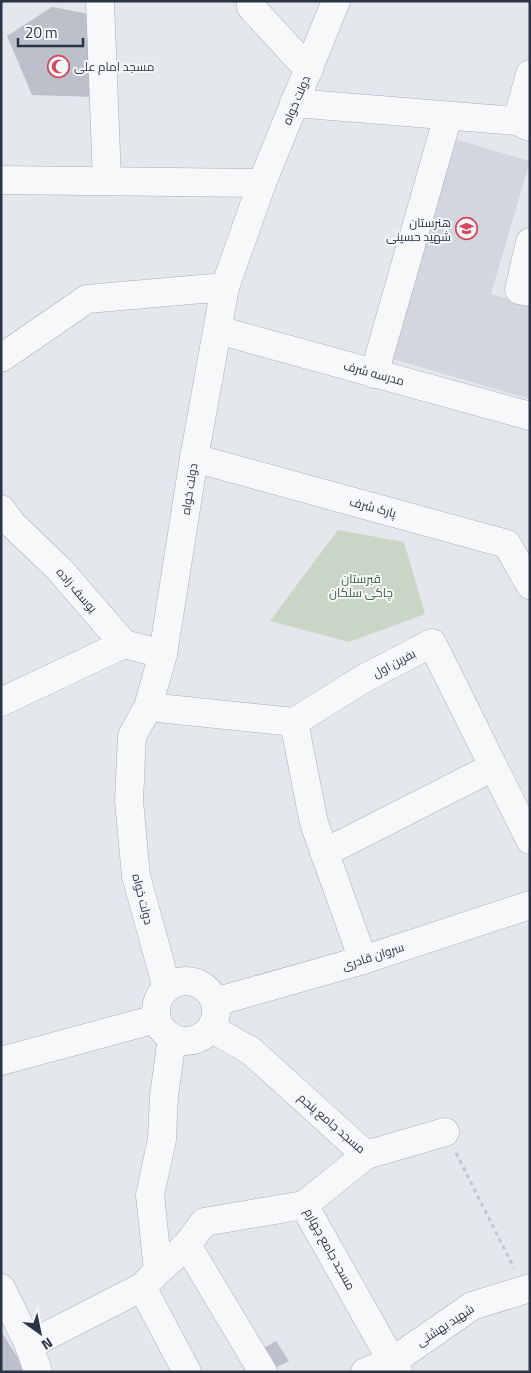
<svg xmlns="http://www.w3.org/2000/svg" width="531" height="1373" font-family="'Titillium Web',Cairo,sans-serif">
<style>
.built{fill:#d2d6de}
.green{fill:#c9d6c5}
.building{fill:#bbc0ca}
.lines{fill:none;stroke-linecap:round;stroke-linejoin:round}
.minor-casing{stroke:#a9aeb7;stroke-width:29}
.path{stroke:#c2c5cb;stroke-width:3;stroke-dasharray:4 4;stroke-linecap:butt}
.minor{stroke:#f7f8fa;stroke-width:28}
.labels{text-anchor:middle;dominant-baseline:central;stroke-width:4;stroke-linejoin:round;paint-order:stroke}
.poi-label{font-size:12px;fill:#2b3445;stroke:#f4f6f9;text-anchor:start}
.street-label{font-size:12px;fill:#2b3445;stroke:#f4f6f9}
.park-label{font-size:12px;fill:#3f6138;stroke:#f4f6f9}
</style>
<rect width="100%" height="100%" fill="#e4e7ec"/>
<polygon class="built" points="451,138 530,161 491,294 530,305 530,399 386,357"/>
<polygon class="green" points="338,530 404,542 425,614 349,642 270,621"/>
<g class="building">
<polygon points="52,7 95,15 97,97 32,95 7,36"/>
<polygon points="1,1330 4,1336 27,1372 1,1372"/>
<polygon points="276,1341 289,1361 271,1370 258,1351"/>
</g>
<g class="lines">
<defs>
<g id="minor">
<polyline points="100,1 107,180"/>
<polyline points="251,1 251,7 309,70"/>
<polyline points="294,103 517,121 530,127"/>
<polyline points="517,121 530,74"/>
<polyline points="1,180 262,183"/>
<polyline points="530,242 519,290 530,292"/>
<polyline points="218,330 530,416"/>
<polyline points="1,358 87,299 225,287"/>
<polyline points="374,374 448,116"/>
<polyline points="194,458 507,544 530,585"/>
<polyline points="1,509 12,524 59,569 124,644 163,654"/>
<polyline points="1,702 124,644"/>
<polyline points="148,707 294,722 363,679 432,643 530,840"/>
<polyline points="294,722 314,823 363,960"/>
<polyline points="324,853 493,767"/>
<circle cx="186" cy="1011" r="30"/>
<polyline points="167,988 136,876 129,801 132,736 148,707 163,654 194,458 225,287 262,183 336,1"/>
<polyline points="215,1002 363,960 530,905"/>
<polyline points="211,1028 251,1051 366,1155 445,1132"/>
<polyline points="172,1038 164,1096 162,1139 150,1195 158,1271 187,1245 204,1222 304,1205"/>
<polyline points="1,1061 156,1019"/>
<polyline points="366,1155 304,1205 398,1372"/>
<polyline points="187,1245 263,1372"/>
<polyline points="155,1274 142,1287 187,1372"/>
<polyline points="1,1288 29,1345 142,1287"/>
<polyline points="29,1345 38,1372"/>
<polyline points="365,1372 393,1361 472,1306 530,1288"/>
</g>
</defs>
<use href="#minor" class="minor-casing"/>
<polyline class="path" points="456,1153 514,1268"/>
<use href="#minor" class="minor"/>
</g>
<defs>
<symbol id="mosque-ring" viewBox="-11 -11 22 22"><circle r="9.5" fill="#f4f6f9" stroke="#d1495b" stroke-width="1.5"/><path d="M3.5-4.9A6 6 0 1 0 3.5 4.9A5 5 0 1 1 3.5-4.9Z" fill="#d1495b"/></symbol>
<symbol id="school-ring" viewBox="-11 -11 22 22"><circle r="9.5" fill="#f4f6f9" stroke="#d1495b" stroke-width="1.5"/><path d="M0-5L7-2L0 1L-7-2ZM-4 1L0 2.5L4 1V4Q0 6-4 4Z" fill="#d1495b"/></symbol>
</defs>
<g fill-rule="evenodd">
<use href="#mosque-ring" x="46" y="54" width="25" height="25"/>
<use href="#school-ring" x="454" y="216" width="25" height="25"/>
</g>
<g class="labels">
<g class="poi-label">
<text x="74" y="66">مسجد امام علی</text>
<text x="451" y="222" text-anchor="end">هنرستان<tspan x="451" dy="14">شهید حسینی</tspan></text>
</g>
<g class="street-label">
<text transform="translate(296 100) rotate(-67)">دولت خواه</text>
<text transform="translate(374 373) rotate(15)">مدرسه شرف</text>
<text transform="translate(189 489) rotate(-81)">دولت خواه</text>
<text transform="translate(373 507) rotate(15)">پارک شرف</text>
<text transform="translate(77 590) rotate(49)">یوسف زاده</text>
<text transform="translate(394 663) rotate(-28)">بفرین اول</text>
<text transform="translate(143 899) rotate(76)">دولت خواه</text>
<text transform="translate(373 956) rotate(-18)">سروان قادری</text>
<text transform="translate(332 1123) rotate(41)">مسجد جامع پنجم</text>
<text transform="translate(330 1249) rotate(61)">مسجد جامع چهارم</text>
<text transform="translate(445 1325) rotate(-33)">شهید بهشتی</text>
</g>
<g class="park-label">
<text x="361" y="578">قبرستان<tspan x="361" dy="14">چاکی سلکان</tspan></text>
</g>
</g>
<rect width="531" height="1373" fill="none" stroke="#2b3445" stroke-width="5"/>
<g transform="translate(40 1333) rotate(147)" stroke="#f4f6f9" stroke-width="4" paint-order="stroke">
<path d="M0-4L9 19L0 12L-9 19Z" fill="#2b3445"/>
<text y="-8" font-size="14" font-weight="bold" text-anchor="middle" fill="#2b3445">N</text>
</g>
<path d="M18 38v8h65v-8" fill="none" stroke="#2b3445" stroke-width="2.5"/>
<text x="25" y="38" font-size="15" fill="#2b3445" stroke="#f4f6f9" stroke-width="4" paint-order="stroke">20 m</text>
</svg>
